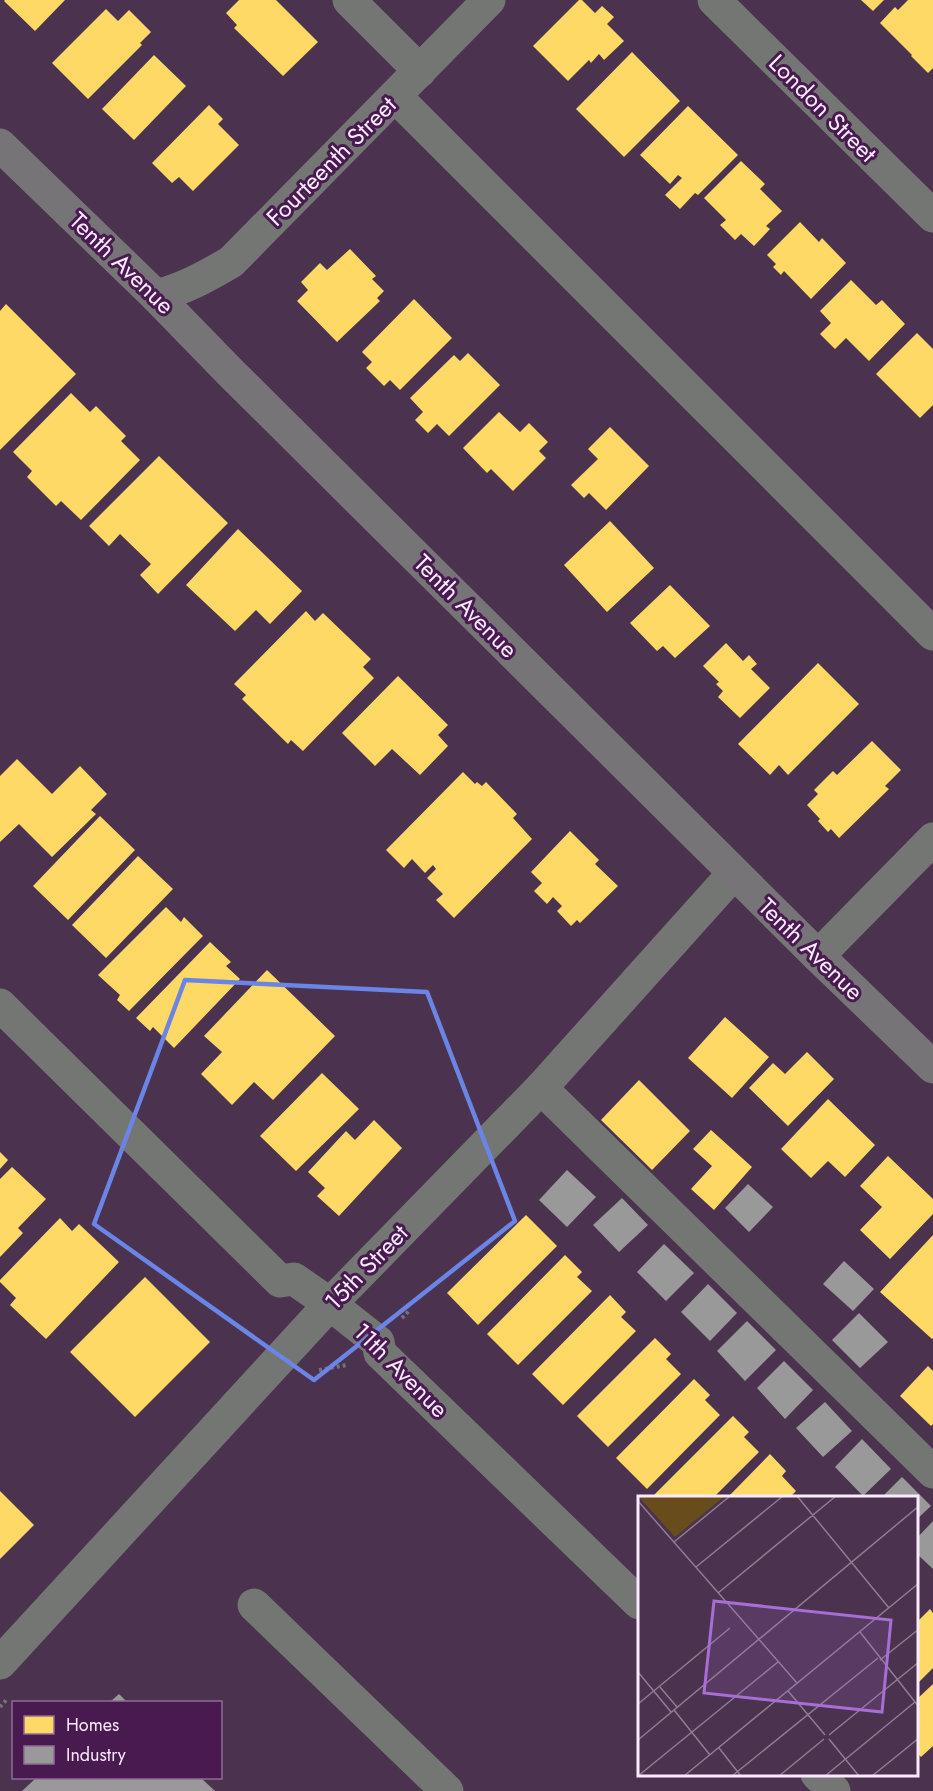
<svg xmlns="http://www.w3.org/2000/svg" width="933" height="1791" font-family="Jost,sans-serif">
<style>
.homes{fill:#ffd966}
.industry{fill:#999}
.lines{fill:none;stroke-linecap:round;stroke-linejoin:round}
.path{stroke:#767077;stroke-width:4;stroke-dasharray:3 3;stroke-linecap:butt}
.minor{stroke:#737673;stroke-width:33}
.major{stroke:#777477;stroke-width:33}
.marked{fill:none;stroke:#6a85e5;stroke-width:4.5;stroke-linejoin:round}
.labels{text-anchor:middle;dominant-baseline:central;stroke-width:6;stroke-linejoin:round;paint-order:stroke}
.street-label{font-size:24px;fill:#faeafd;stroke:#481a50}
.inset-road{fill:none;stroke:#917c94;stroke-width:1.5}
.view{fill:#a76ed5;fill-opacity:0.15;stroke:#a76ed5;stroke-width:3}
.inset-edge{fill:none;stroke:#faeafd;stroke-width:3}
</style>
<rect width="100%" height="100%" fill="#4b324e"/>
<g class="homes">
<polygon points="5,0 65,0 35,31 4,1"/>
<polygon points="239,0 276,0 318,42 283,76 234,28 237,25 226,13"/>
<polygon points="579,0 582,0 595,13 602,6 614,17 607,24 624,41 604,60 599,54 591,63 589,60 568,81 533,46"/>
<polygon points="861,0 884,0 873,11"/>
<polygon points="908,0 933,0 933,68 928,73 911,56 912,55 880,23 895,7 898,10"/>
<polygon points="106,9 118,21 129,10 151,32 140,43 142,45 88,99 52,63"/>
<polygon points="632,52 680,101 624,157 576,109"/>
<polygon points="154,55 186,86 134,140 102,109"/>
<polygon points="209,105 223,119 218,124 239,145 193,191 179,177 172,183 152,163"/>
<polygon points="688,106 738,155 698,195 695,193 680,209 665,195 682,178 678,175 670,184 640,155"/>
<polygon points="741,161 765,184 760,189 782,211 766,226 770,229 754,246 741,234 735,240 720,225 726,220 704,198"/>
<polygon points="800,222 819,242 822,238 846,263 811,299 784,271 781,275 773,267 776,264 767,255"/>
<polygon points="350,249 376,276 372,279 384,291 377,298 380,301 337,342 297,301 308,290 301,282 320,263 327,270"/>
<polygon points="851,280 876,305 882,300 905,324 869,361 846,338 835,349 820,334 831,323 820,311"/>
<polygon points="414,299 452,338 400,390 390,380 384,386 366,368 372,362 362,352"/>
<polygon points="6,304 76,374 0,450 0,311"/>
<polygon points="917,333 933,349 933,405 920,418 876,374"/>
<polygon points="468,353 500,385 449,436 437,424 428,433 415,420 423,412 410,398 454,355 460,361"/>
<polygon points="71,393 90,412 96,406 126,436 121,441 140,460 81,520 61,501 56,506 27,477 32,471 13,452"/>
<polygon points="499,412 520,432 529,423 548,442 539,451 546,458 513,491 491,469 487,473 463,448"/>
<polygon points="610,427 649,466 606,510 589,493 584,498 571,485 598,459 588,449"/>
<polygon points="159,456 228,523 158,594 140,575 151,564 120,534 109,546 89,526"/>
<polygon points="610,521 654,568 607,612 564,565"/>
<polygon points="238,529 302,591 270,624 256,610 235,631 186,585"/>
<polygon points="670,585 710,626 675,658 663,646 657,651 630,623"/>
<polygon points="306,611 315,621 323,613 371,659 363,667 374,678 303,751 291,740 288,744 242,699 246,695 234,684"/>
<polygon points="726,643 743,661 749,655 757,664 751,669 770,688 740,718 718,697 723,691 716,684 719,682 703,666"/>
<polygon points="818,663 859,704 788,775 779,765 770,775 738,744"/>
<polygon points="398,676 448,725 438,735 448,746 420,775 392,749 375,766 342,733"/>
<polygon points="872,741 901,770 885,786 889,789 839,838 831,829 828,832 818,821 820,819 807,805 818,794 814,790 833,771 837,775"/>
<polygon points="17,759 52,794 80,766 107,794 91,810 96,814 52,857 19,824 0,842 0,776"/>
<polygon points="463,772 475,784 477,782 482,786 486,782 517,814 513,818 532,839 454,918 436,900 443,894 427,878 436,869 433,865 425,873 412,859 404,868 386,850"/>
<polygon points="100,816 135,850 68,920 33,886"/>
<polygon points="570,831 599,860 595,864 618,886 580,923 577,920 571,926 557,911 562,906 553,897 547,904 534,891 542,883 531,872"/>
<polygon points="138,856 173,889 106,958 72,925"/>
<polygon points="166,907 181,922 184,917 203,936 129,1011 117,1000 120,995 98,975"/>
<polygon points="210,942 231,962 226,966 240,979 174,1048 153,1027 150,1031 136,1018"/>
<polygon points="267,970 335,1036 273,1100 254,1082 232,1105 201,1074 222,1052 204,1036"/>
<polygon points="725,1017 769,1057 732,1098 688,1058"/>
<polygon points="807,1052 834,1079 788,1126 749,1088 773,1063 785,1074"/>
<polygon points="322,1073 359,1109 296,1171 260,1136"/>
<polygon points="639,1080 690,1131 652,1170 601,1120"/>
<polygon points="828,1099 875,1145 845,1177 828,1161 811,1178 781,1149"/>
<polygon points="374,1120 402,1148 339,1216 317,1196 325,1188 308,1172 346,1131 355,1140"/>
<polygon points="711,1130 752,1167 714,1210 691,1189 712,1166 693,1149"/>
<polygon points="0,1152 8,1160 0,1169"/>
<polygon points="888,1156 933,1199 933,1214 890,1259 860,1230 882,1207 860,1186"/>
<polygon points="12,1167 46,1199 18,1228 23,1233 0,1257 0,1179"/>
<polygon points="526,1215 557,1246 478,1325 447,1293"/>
<polygon points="60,1218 72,1231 79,1224 119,1262 46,1339 10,1305 16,1298 0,1282 0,1280"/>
<polygon points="933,1235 933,1338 932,1339 880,1292"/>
<polygon points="565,1255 582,1272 577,1277 592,1291 518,1365 487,1334"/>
<polygon points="145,1277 210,1342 135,1417 70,1352"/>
<polygon points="610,1295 626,1312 621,1317 636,1331 563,1405 532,1374"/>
<polygon points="655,1338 671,1354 666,1359 681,1374 608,1447 577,1416"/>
<polygon points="928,1366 933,1371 933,1424 931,1426 900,1396"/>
<polygon points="694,1379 710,1395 705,1400 720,1415 647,1489 616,1458"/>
<polygon points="733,1416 749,1432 744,1437 759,1452 714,1497 656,1497 654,1495"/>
<polygon points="770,1454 786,1471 782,1476 796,1491 790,1497 728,1497"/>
<polygon points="0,1491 34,1525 0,1559"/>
<polygon points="930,1609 933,1613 933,1668 916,1685 916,1623"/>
<polygon points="933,1684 933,1746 921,1757 916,1752 916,1700"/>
</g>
<g class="industry">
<polygon points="567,1170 596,1197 567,1227 539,1200"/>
<polygon points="748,1184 773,1207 749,1232 725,1208"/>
<polygon points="622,1198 648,1225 619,1252 593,1225"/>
<polygon points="664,1244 694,1273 666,1301 637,1272"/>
<polygon points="844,1261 874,1289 853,1311 823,1284"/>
<polygon points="708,1284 737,1313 710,1341 681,1312"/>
<polygon points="859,1313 888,1342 860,1368 832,1340"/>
<polygon points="747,1321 776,1350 745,1381 717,1351"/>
<polygon points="784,1361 813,1390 785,1419 757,1388"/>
<polygon points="825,1402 852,1431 823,1457 796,1428"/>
<polygon points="862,1439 891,1469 863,1496 835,1467"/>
<polygon points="902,1477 931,1506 916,1520 916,1497 882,1497"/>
<polygon points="933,1521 933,1569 916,1553 916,1539"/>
<polygon points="119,1694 127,1702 110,1702"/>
<polygon points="36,1778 201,1778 215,1791 22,1791"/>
</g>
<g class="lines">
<g class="path">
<polyline points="402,1318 409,1311"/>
<polyline points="319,1370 347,1365"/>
<polyline points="0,1707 8,1698"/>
</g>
<g class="minor">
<polyline points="349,0 420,71"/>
<polyline points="714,0 933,216"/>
<polyline points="395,96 933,634"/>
<path d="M156,296C184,289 207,276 231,262L489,0"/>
<polyline points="818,956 933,839"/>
<polyline points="0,1005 280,1281 294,1279 330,1304 378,1342 380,1353 639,1603"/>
<polyline points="541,1088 933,1472"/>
<polyline points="254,1605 447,1791"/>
<polyline points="0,1663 330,1304 541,1088 734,873"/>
<polyline points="817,1774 834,1791"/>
</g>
<polyline class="major" points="0,145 156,296 230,372 818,956 933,1067"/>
</g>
<path class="marked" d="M185,980L427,992L515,1221L314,1380L94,1224Z"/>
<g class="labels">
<g class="street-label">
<text transform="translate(823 108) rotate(45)">London Street</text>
<text transform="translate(331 161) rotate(-45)">Fourteenth Street</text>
<text transform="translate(122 263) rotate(44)">Tenth Avenue</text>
<text transform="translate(466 606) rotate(45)">Tenth Avenue</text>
<text transform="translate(811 949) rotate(44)">Tenth Avenue</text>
<text transform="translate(366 1267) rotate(-46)">15th Street</text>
<text transform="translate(401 1370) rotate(45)">11th Avenue</text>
</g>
</g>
<g transform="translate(638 1496)">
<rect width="280" height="280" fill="#4b324e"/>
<path d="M0,0H87L37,41Z" fill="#684c1c"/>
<path class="inset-road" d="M159,0L251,112M0,5L159,187M36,46L92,0M58,71L145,0M80,97L198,0M222,136L281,211M242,164L281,133M0,176L33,216M22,191L39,211M150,195L187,239M0,208L92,132M36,214L72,259M191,239L281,166M191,243L221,280M0,244L281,10M81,252L103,280M0,280L140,166M46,280L281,87M94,280L240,162M141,280L186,243M187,280L277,206M234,280L281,242"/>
<path class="view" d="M76,105L253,124L244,216L66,197Z"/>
<rect width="280" height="280" class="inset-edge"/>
</g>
<rect x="12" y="1701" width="210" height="78" fill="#481a50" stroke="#8f6d95" stroke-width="1.5"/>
<rect x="24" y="1716" width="30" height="18" fill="#ffd966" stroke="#8f6d95" stroke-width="1.5"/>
<text x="66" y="1731" font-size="18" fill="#faeafd">Homes</text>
<rect x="24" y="1746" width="30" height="18" fill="#999999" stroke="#8f6d95" stroke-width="1.5"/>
<text x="66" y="1761" font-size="18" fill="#faeafd">Industry</text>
</svg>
